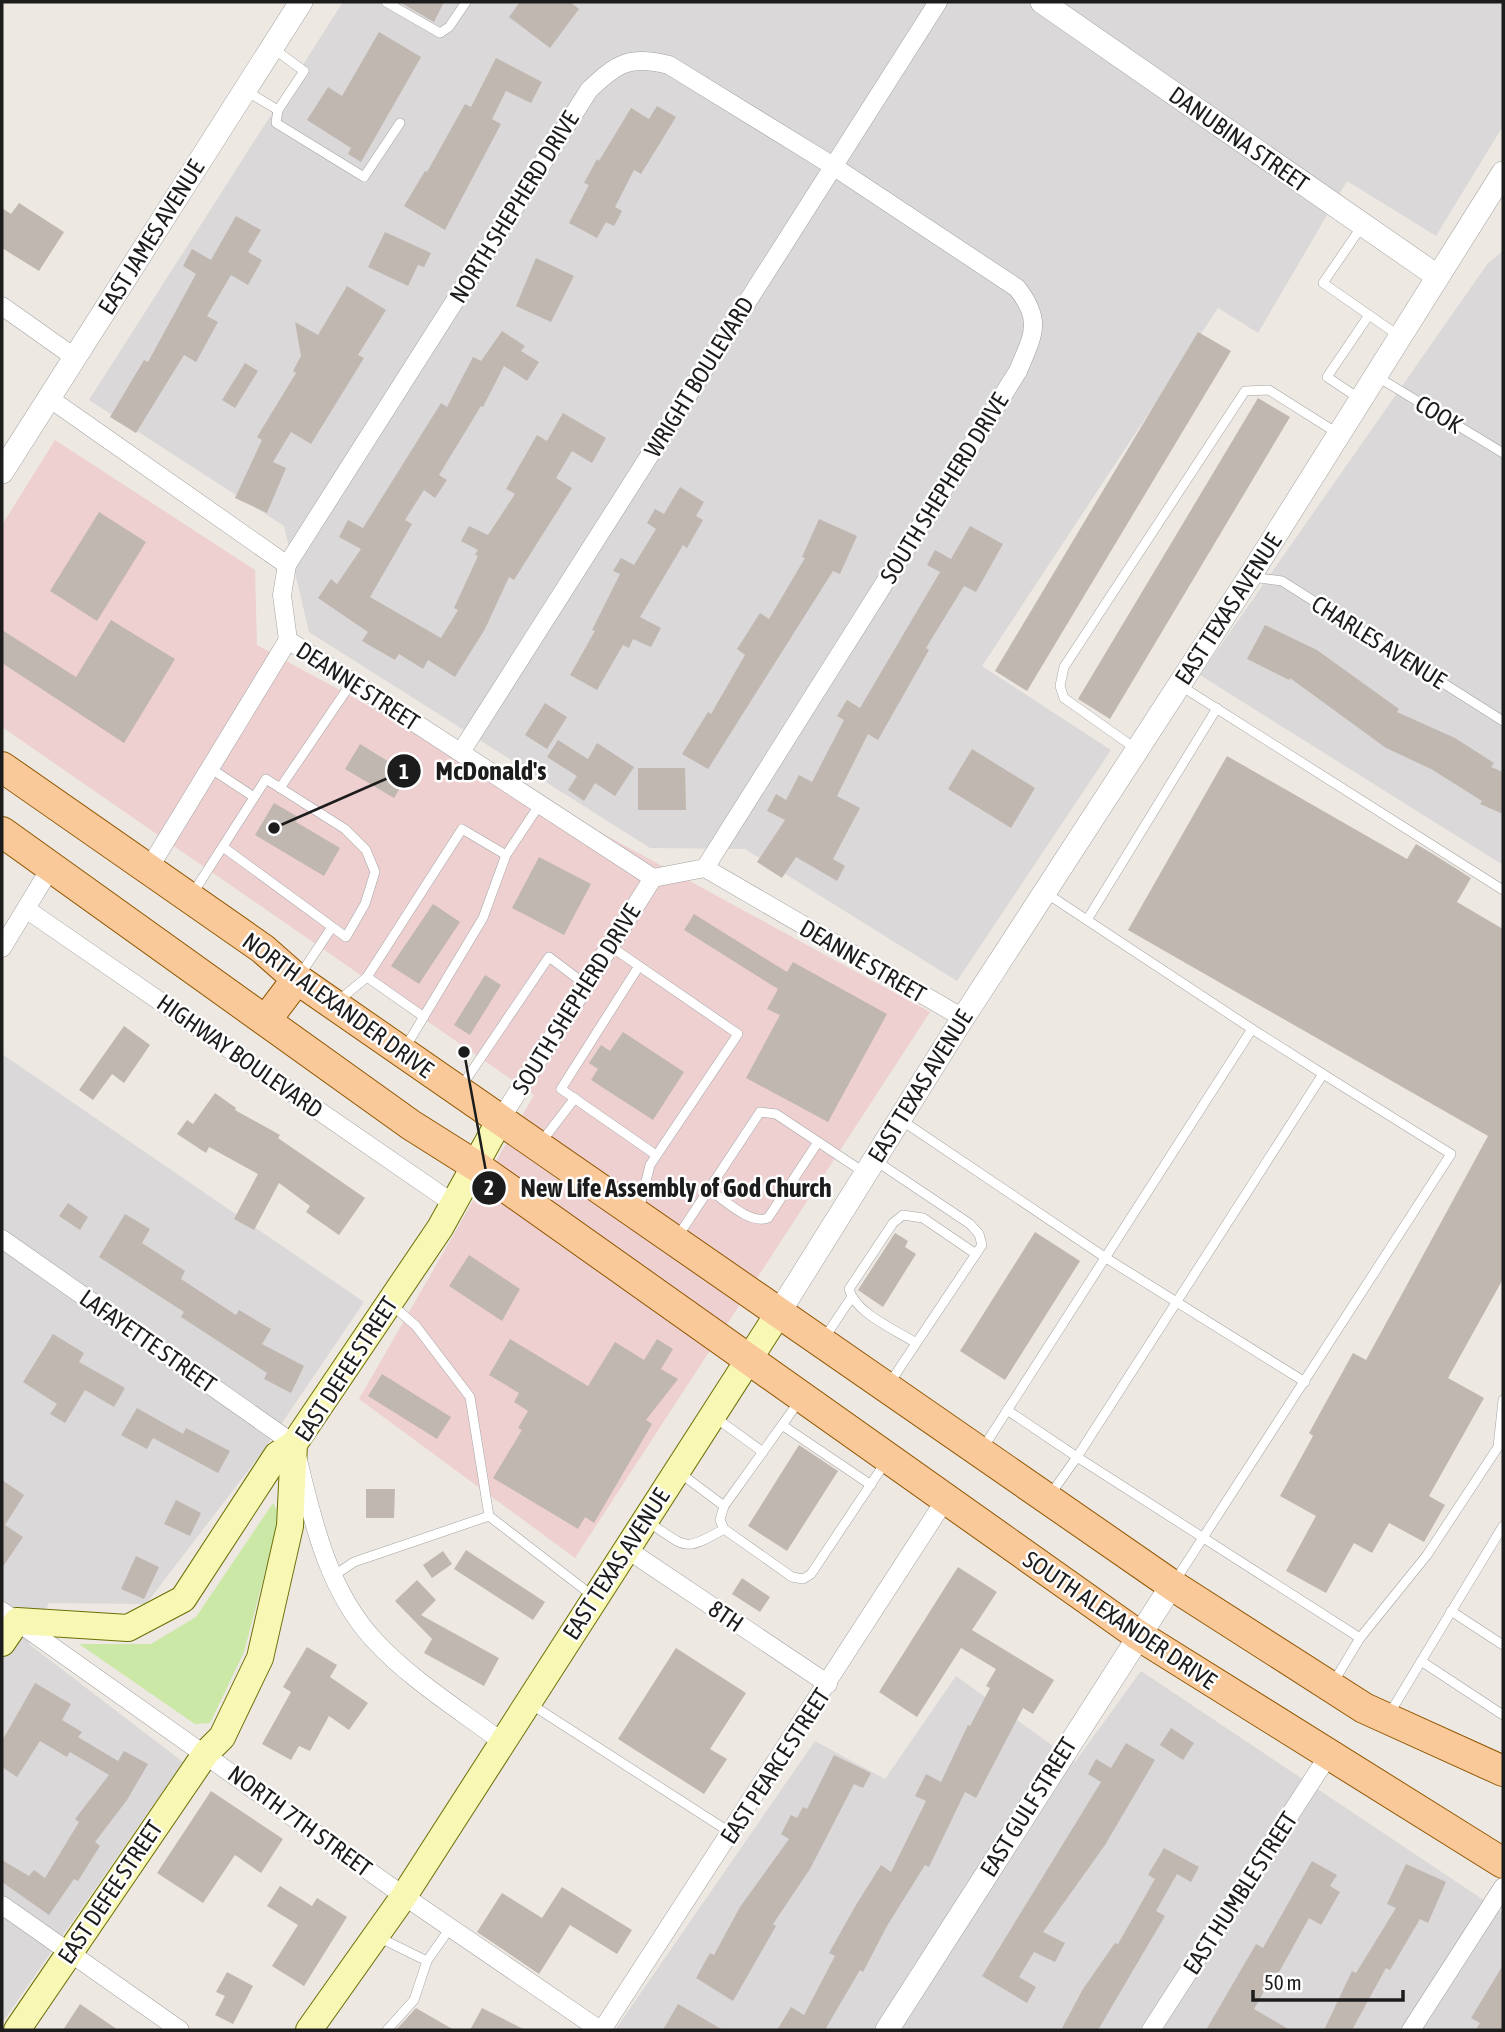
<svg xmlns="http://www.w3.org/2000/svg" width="1505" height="2032" font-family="'Asap Condensed',sans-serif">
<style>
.residential{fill:#dad8d9}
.commercial{fill:#eed0d1}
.grass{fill:#cbe8a7}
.building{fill:#c1b7b1}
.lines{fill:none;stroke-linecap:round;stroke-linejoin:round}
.service-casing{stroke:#a3a3a3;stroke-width:10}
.minor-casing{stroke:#a3a3a3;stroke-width:19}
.tertiary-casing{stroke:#a3a3a3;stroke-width:24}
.secondary-casing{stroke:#6c6f06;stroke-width:28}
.primary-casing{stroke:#915702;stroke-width:32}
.service{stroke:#fff;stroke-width:9}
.minor{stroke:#fff;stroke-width:18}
.tertiary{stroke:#fff;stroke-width:23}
.secondary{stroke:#f8f7b4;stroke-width:26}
.primary{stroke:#fac999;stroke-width:30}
.labels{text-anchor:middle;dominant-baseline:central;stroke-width:5;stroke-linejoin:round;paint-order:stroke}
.street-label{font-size:24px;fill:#1c1c1c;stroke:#fff}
.leader{fill:none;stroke:#1c1c1c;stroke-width:2.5}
.callout-dot{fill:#1c1c1c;stroke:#fff;stroke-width:2.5}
.mark-label{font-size:21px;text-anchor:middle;font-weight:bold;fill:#fff}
.callout-label{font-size:26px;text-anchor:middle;font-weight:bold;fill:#1c1c1c;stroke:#fff;stroke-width:5;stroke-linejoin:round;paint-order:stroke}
</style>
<rect width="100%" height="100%" fill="#ede8e1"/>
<g class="residential">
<polygon points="343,2 1503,2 1503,126 1436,236 1347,181 1258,333 1218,308 982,666 1111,750 957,981 745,849 650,848 309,632 284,526 89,400"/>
<polygon points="1503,251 1503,865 1200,675 1488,263"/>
<polygon points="2,1054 364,1302 263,1451 146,1604 49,1603 29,1644 183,1762 2,2023"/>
<polygon points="1141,1671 1503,1913 1503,2030 615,2030 815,1741 885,1779 956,1676 1075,1762"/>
</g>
<polygon class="commercial" points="55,440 255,570 257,645 930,1012 575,1558 359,1399 534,1095 2,727 2,525"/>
<polygon class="grass" points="273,1503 280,1515 244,1652 210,1723 195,1724 79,1644 151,1644 196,1617"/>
<g class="building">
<polygon points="400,2 444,2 434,22"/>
<polygon points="520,2 570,2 579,9 550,48 509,17"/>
<polygon points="379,32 421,57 361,162 348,154 351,148 307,120 328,87 342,96"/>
<polygon points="496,58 542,82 531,103 506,91 492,119 501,124 445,230 404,206 425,171 427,172 465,104 471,107"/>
<polygon points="657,106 676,117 641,174 634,170 615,207 622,211 614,226 606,222 597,238 569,223 589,185 584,183 597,159 599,161 631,108 649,119"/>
<polygon points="19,203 64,232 39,271 2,248 2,208 11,214"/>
<polygon points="236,216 261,230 248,252 262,260 248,285 231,275 207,316 218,322 196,362 184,355 136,433 110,417 144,360 148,362 196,274 183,266 192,249 211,260"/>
<polygon points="385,232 431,253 424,267 418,265 408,286 368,267"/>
<polygon points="536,258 574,276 551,322 516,306"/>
<polygon points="347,286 386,310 358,355 364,358 311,444 291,432 273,462 286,468 267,513 235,498 262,440 257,437 296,373 293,371 301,356 295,322 318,335"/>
<polygon points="502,331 525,346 521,351 539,362 527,381 504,366 483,407 481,406 439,475 447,480 435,498 424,490 405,520 412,524 370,597 441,638 458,610 454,608 478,556 475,555 478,550 461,541 469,526 488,535 515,494 506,489 537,435 547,441 563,413 606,438 592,463 572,451 556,478 572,488 514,580 509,577 485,629 455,677 428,660 423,669 399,654 395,660 362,641 368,632 318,598 331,579 337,584 361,549 339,537 348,520 363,528 441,403 447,407 473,357 481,361"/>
<polygon points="1198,332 1231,351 1027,691 995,671"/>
<polygon points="245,363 258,371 235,408 222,400"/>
<polygon points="1258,398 1290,417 1110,719 1078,699"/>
<polygon points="680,487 704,502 696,516 703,520 687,548 683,545 640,617 661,628 651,647 633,639 629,648 623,645 597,690 570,675 595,631 592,630 620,574 613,571 621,558 634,565 656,529 647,523 655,509 664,514"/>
<polygon points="99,512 146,542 97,621 50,591"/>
<polygon points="819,519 857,536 840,574 833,571 708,769 682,754 708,712 711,714 745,655 737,649 760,613 769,619 805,558 802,557"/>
<polygon points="970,526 1003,544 976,592 964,586 926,648 929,650 878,740 868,734 837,796 860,808 833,859 845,866 837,881 796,857 782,878 757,862 785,820 767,811 776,794 786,800 799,775 812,782 844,720 837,716 847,700 860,708 940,572 927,565 935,550 951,559"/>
<polygon points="111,620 175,659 124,743 2,663 2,630 76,677"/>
<polygon points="1265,625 1317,650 1399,709 1397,712 1455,738 1494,763 1491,767 1503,772 1503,814 1480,804 1482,801 1431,769 1386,748 1290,678 1289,680 1247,659"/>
<polygon points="545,703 567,717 547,749 525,735"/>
<polygon points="558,740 588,759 597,743 634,767 615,796 595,783 584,801 568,790 577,776 547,757"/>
<polygon points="360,744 409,774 394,798 345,769"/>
<polygon points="972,749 1035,788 1011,828 948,789"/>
<polygon points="1227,756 1407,859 1416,844 1433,854 1471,878 1457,902 1503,929 1503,1279 1448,1378 1484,1398 1429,1496 1445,1505 1424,1542 1389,1523 1372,1553 1354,1543 1326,1593 1286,1571 1316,1516 1280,1496 1313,1436 1309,1433 1353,1353 1366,1360 1488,1136 1128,930"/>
<polygon points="638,768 685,768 686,810 638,810"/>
<polygon points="274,803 298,817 296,822 340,848 324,876 255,835"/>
<polygon points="539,857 591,884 564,935 512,908"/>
<polygon points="433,904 460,922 419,984 391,966"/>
<polygon points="694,914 787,972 793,962 887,1014 828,1122 746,1078 780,1015 767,1009 778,989 684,930"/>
<polygon points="485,975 501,985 470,1035 454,1025"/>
<polygon points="124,1026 150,1045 124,1083 112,1074 93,1100 79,1090"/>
<polygon points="623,1032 684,1072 653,1120 591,1080 598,1069 589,1063 601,1045 610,1051"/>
<polygon points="215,1093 236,1108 235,1110 280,1135 278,1138 365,1198 339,1235 306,1212 310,1206 279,1183 254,1230 234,1219 258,1174 209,1147 206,1153 177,1134 187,1120 193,1124"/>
<polygon points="68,1203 88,1217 80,1230 59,1216"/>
<polygon points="125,1214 150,1229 142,1243 185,1271 181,1279 236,1315 239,1310 271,1329 262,1344 304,1366 291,1393 264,1379 267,1373 181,1317 184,1312 99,1257"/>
<polygon points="1035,1232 1080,1261 1005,1380 960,1351"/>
<polygon points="895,1233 908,1241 905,1247 916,1254 883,1307 858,1290"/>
<polygon points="469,1255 520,1289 502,1321 449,1286"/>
<polygon points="53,1334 84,1353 79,1362 125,1388 114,1407 85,1390 65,1423 50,1414 57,1404 23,1382"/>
<polygon points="510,1339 588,1386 615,1342 644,1360 657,1339 673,1349 661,1369 678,1379 646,1420 652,1424 594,1523 585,1517 578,1529 493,1478 522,1430 518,1428 528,1411 514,1402 519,1393 489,1375"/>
<polygon points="382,1374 451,1417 437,1439 368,1396"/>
<polygon points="137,1408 183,1434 186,1428 230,1451 218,1473 153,1438 147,1449 121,1435"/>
<polygon points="799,1445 838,1471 787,1551 748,1526"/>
<polygon points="2,1480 24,1495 5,1525 23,1537 2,1568"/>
<polygon points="366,1489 395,1489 394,1518 366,1518"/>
<polygon points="176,1500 201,1513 190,1536 164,1524"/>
<polygon points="466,1550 545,1602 533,1620 454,1569"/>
<polygon points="443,1551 452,1564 432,1578 423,1565"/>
<polygon points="136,1556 159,1567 144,1599 121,1589"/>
<polygon points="958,1567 997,1592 972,1630 1054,1680 1033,1714 1023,1708 976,1798 965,1792 929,1867 925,1865 887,1926 863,1972 860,1970 826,2028 829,2030 777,2030 791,2007 804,2015 835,1956 829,1953 856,1905 881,1865 891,1872 926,1801 915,1796 926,1774 941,1782 968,1725 970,1726 990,1688 986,1686 996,1669 961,1648 917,1717 879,1692"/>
<polygon points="742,1578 770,1597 760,1612 732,1594"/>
<polygon points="417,1580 436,1600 421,1615 499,1658 484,1686 424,1653 432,1639 395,1601"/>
<polygon points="307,1647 337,1665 330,1677 368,1703 349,1730 329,1716 310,1751 299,1746 291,1760 262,1744 291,1692 283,1687"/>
<polygon points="676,1648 746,1693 710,1749 727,1759 704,1794 618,1739"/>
<polygon points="35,1683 71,1704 62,1720 82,1732 78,1737 118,1761 124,1751 148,1764 127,1800 95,1842 100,1846 78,1881 74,1879 49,1915 2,1882 2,1860 29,1876 34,1870 45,1878 79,1822 75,1819 109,1775 70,1752 67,1757 40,1741 17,1777 2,1767 2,1741"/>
<polygon points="1171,1728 1194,1743 1183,1760 1160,1745"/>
<polygon points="1126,1743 1155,1760 1105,1845 1043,1932 1065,1943 1055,1962 1034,1952 1019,1977 1036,1987 1027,2003 982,1976 1101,1782 1088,1774 1096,1759 1111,1768"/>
<polygon points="834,1755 871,1773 863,1788 854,1784 810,1869 773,1924 776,1926 733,2001 696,1978 710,1953 714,1955 740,1907 789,1839 781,1834 791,1815 797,1818 803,1807 807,1809"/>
<polygon points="211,1791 283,1839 261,1873 235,1855 203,1903 157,1873"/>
<polygon points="1164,1848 1199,1867 1191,1882 1177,1874 1156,1911 1165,1916 1098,2030 1061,2030 1083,1989 1115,1943 1118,1944 1155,1879 1148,1875"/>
<polygon points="1312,1861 1337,1875 1330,1886 1340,1892 1321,1925 1309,1918 1278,1974 1275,1972 1254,2009 1290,2030 1206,2030 1256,1944 1263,1948"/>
<polygon points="1406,1864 1446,1882 1428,1923 1420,1919 1390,1970 1386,1968 1352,2030 1324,2030 1352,1971 1356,1973 1396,1908 1387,1904"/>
<polygon points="280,1886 312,1906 317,1898 347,1917 304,1986 272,1966 298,1925 267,1906"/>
<polygon points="562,1887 632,1930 617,1954 570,1925 539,1974 477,1932 502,1893 542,1918"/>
<polygon points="1503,1965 1503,2030 1476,2030 1480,2023 1471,2018"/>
<polygon points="227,1972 253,1986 233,2024 215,2015 225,1996 216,1992"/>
<polygon points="80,2004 118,2030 63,2030"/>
<polygon points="678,2004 723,2030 663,2030"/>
<polygon points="416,2008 454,2030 396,2030"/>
<polygon points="482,2008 525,2030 470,2030"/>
</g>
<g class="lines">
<defs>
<g id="service">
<polyline points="386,2 440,33 449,27 466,2"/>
<polyline points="246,91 278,110 304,71 274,49"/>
<polyline points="278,110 276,123 364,177 400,123"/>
<polyline points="1369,315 1399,336"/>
<polyline points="1376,376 1503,453"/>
<polyline points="1360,399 1327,377 1369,315 1323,283 1362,226"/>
<polyline points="1252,577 1282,581 1503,721"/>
<polyline points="1181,686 1503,890"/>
<polyline points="1136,749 1064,698 1060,686 1064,667 1245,391 1269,390 1337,433"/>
<polyline points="210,768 254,797"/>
<polyline points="280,788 352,682"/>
<polyline points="193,893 266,779 345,829 366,850 375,872 365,904 346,937 223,847"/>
<polyline points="1087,920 1217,708"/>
<polyline points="610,946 738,1034 650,1165 639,1210"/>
<polyline points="639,966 561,1089 656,1155"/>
<polyline points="300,975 332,927"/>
<polyline points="367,977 424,1017"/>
<polyline points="338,1001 367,977 462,829 506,855"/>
<polyline points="405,1048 483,918 506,855 540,804"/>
<polyline points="461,1087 549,957 586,985"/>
<polyline points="901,1120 1106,1258 1305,1382"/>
<polyline points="542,1141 575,1098"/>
<polyline points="876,1161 970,1224 979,1234 982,1245 889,1384"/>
<path d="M708,1189C724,1199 749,1225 768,1218L818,1142"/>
<polyline points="678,1236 760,1112 776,1114 865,1173"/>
<polyline points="391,1304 416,1326 470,1397 489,1516"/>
<polyline points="823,1340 851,1298"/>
<path d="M916,1343C896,1330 855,1313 849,1289L893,1223L903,1215L923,1218L976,1254"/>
<polyline points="800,1400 724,1506 720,1520 724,1529 792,1577 803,1579 811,1574 885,1463"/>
<polyline points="1007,1410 1077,1457 1323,1074 1252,1029"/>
<polyline points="716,1418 763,1452"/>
<polyline points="782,1425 871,1485"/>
<polyline points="983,1448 1252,1029 1046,893"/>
<polyline points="680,1473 724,1506"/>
<polyline points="1050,1495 1077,1457 1360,1638 1333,1683"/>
<path d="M648,1522C687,1547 682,1553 724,1529"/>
<polyline points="333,1576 354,1562 489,1516 593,1596"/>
<polyline points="1175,1581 1451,1154 1323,1074"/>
<polyline points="1451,1611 1503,1645"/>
<polyline points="1360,1638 1427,1555 1498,1447 1503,1400"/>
<polyline points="1421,1661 1503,1715"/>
<polyline points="529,1703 731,1833"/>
<polyline points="1388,1716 1503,1526"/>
<polyline points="378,1937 427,1961"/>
<polyline points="387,2030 414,2000 427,1961 450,1928"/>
</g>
<g id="minor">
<polyline points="2,306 74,357"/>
<polyline points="49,398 287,565"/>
<polyline points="461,752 938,2"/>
<path d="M705,868L1018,371C1033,335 1043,321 1017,288L833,166L669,65C630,55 617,63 589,90L287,565L282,595L288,640L653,878L705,868L963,1018"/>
<polyline points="148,870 288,640"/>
<polyline points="26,909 454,1204"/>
<polyline points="2,948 51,867"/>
<polyline points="500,1120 653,878"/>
<path d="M2,1239L294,1444C311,1512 325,1588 375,1641C411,1680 460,1710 502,1742"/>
<polyline points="625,1548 828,1684"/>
<polyline points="2,1611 404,1896 600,2030"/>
<polyline points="2,1905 180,2030"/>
<polyline points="602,2030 945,1500"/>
<polyline points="1151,2030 1328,1756"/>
<polyline points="1411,2030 1503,1887"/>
</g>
<g id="tertiary">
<polyline points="1042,2 1437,276"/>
<polyline points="2,472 301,2"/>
<polyline points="778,1314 963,1018 1250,576 1503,173"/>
<polyline points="887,2030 1172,1585"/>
</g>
<g id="secondary">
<polyline points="2,1643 17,1621 128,1628 183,1599 277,1455 294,1444"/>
<polyline points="17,2030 206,1753 222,1737 260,1658 290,1526 294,1444 440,1228 500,1120"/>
<polyline points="309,2030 404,1896 778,1314"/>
</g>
<g id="primary">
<polyline points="2,767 263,949 297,979 1172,1585 1364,1708 1503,1771"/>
<polyline points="2,832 411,1125 476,1166 1138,1635 1503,1863"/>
<polyline points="266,1020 297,979"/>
</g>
</defs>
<use href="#service" class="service-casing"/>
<use href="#minor" class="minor-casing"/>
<use href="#tertiary" class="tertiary-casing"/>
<use href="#secondary" class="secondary-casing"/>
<use href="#primary" class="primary-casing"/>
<use href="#service" class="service"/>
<use href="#minor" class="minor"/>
<use href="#tertiary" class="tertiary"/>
<use href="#secondary" class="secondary"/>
<use href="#primary" class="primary"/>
</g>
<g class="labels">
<g class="street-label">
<text transform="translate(1239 139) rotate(35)">DANUBINA STREET</text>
<text transform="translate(514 207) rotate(-58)">NORTH SHEPHERD DRIVE</text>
<text transform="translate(151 237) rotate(-58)">EAST JAMES AVENUE</text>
<text transform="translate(699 377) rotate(-58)">WRIGHT BOULEVARD</text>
<text transform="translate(1439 414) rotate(31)">COOK</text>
<text transform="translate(944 488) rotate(-58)">SOUTH SHEPHERD DRIVE</text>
<text transform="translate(1228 609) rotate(-57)">EAST TEXAS AVENUE</text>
<text transform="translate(1379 642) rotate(32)">CHARLES AVENUE</text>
<text transform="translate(358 686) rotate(33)">DEANNE STREET</text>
<text transform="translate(863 961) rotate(30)">DEANNE STREET</text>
<text transform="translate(576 999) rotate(-58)">SOUTH SHEPHERD DRIVE</text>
<text transform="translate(338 1005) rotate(36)">NORTH ALEXANDER DRIVE</text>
<text transform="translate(240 1056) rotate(35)">HIGHWAY BOULEVARD</text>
<text transform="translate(920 1086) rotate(-58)">EAST TEXAS AVENUE</text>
<text transform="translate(148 1341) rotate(35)">LAFAYETTE STREET</text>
<text transform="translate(346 1369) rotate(-57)">EAST DEFEE STREET</text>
<text transform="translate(616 1564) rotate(-57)">EAST TEXAS AVENUE</text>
<text transform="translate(726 1616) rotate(34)">8TH</text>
<text transform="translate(1120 1620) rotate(34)">SOUTH ALEXANDER DRIVE</text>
<text transform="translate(775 1766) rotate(-57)">EAST PEARCE STREET</text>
<text transform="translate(1028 1807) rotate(-58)">EAST GULF STREET</text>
<text transform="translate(300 1821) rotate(36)">NORTH 7TH STREET</text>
<text transform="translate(110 1892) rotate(-56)">EAST DEFEE STREET</text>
<text transform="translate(1240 1893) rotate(-57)">EAST HUMBLE STREET</text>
</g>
</g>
<path class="leader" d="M274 828L404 771M464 1052L489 1188"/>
<g class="callout-dot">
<circle cx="274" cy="828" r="7"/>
<circle cx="464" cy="1052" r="7"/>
<circle cx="404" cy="771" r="18"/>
<circle cx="489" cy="1188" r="18"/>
</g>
<g class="mark-label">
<text x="404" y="779">1</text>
<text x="489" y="1195">2</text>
</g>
<g class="callout-label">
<text x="491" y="780">McDonald's</text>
<text x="676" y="1197">New Life Assembly of God Church</text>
</g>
<rect width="1505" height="2032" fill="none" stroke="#1c1c1c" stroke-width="7"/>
<path d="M1253 1990v10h150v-10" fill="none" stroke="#1c1c1c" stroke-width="3.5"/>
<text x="1264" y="1990" font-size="21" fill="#1c1c1c" stroke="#ffffff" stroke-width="5" paint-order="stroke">50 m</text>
</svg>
